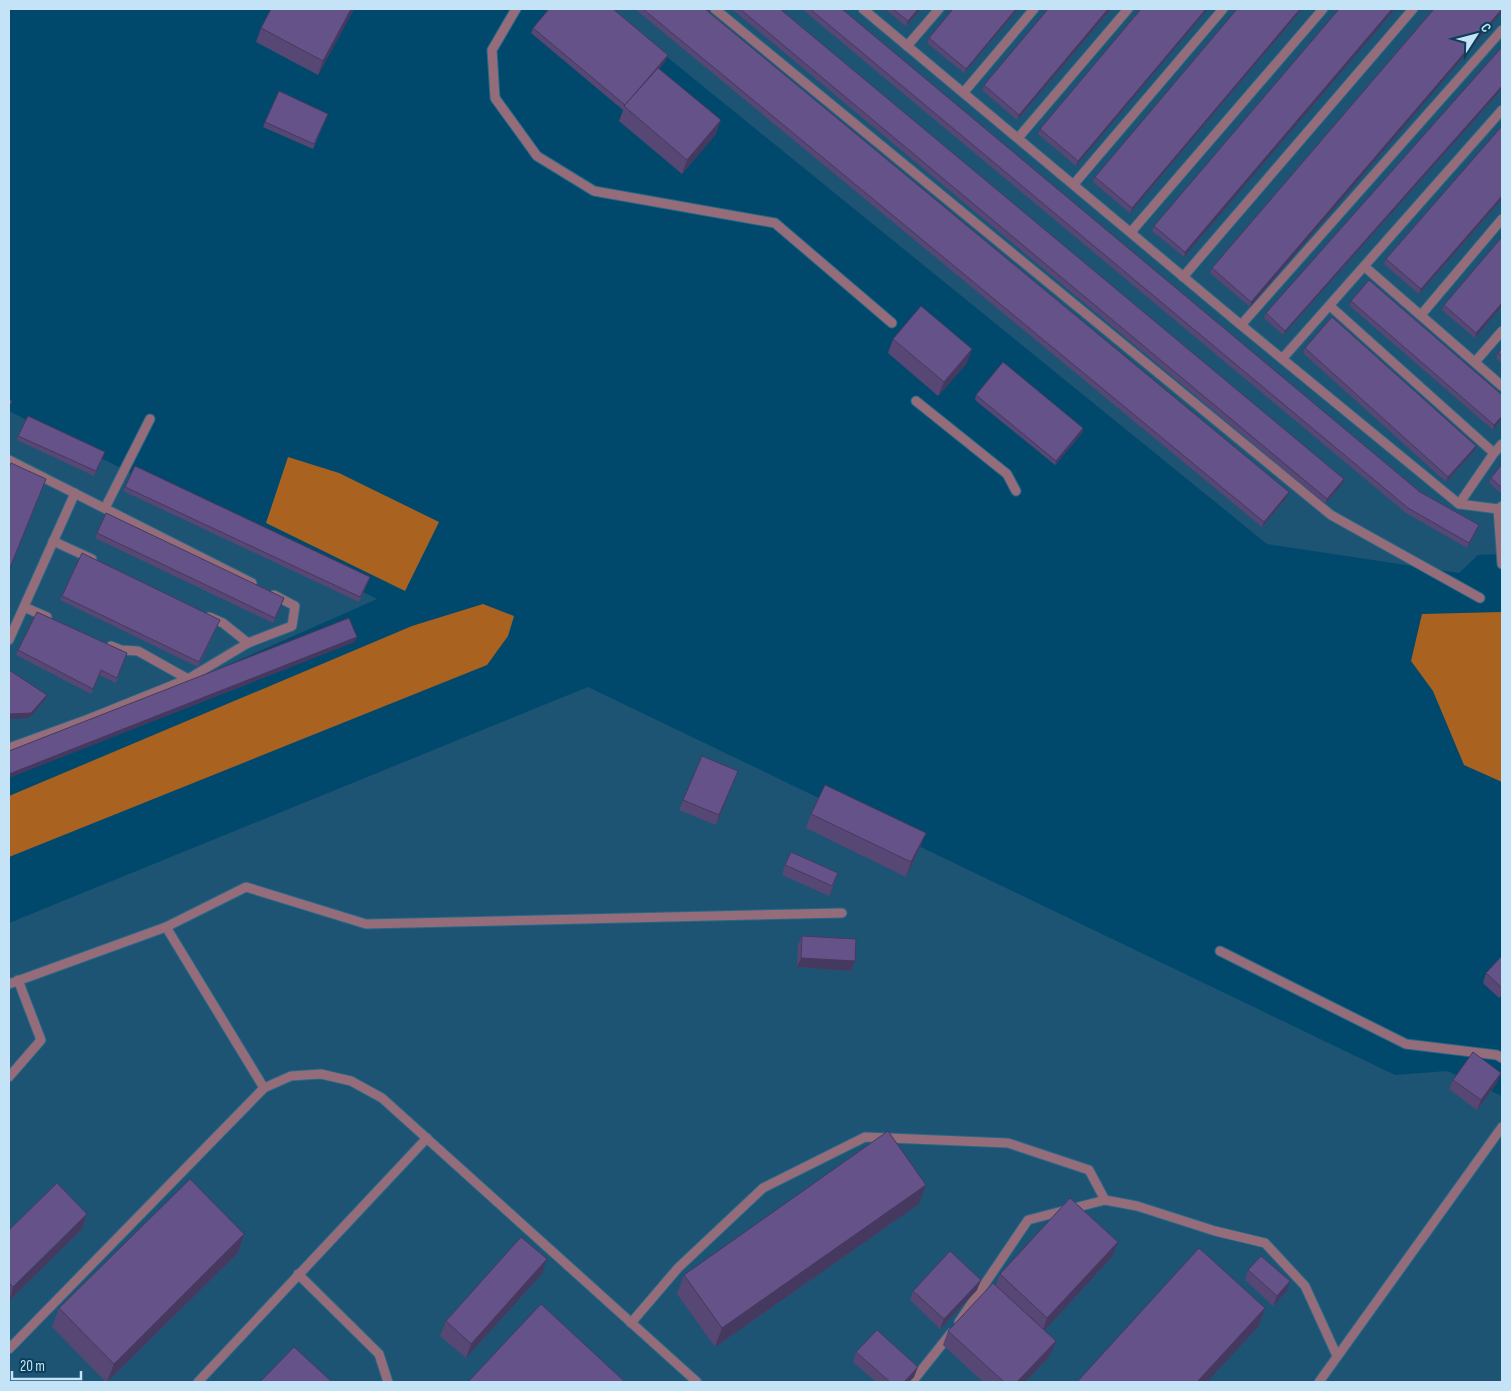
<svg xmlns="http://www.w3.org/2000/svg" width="1511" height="1391" font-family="'Sofia Sans Condensed',sans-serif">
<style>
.built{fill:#1d5474}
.forest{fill:#aa6221}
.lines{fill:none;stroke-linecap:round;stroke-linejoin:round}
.lane-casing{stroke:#276888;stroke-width:11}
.lane{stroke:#956c79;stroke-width:9}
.wall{fill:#564775}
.shaded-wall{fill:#46395f}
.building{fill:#645288;stroke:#46395f}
</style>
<rect width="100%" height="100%" fill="#00496c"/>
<g class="built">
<polygon points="608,9 1502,9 1502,554 1478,555 1459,573 1267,544"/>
<polygon points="9,411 377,599 9,762"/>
<polygon points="588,687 1395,1075 1447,1071 1502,1096 1502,1382 9,1382 9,923"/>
</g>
<g class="forest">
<polygon points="288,457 339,473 439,522 405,591 266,523"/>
<polygon points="483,604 514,616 508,636 487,665 9,857 9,796 412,626"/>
<polygon points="1502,612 1502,782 1464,765 1433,691 1411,661 1422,614"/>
</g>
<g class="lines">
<defs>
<g id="lane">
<polyline points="516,9 492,50 495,98 537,156 594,191 775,223 892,323"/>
<polyline points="715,9 1331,515 1480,598"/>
<polyline points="863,9 1241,325 1459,504 1498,509 1502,506"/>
<polyline points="907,46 939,9"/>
<polyline points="964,92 1034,9"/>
<polyline points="1018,138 1128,9"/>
<polyline points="1074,184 1223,9"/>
<polyline points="1131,232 1323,9"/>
<polyline points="1365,267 1502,386"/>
<polyline points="1183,277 1413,9"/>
<polyline points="1330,306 1494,453 1502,444"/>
<polyline points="1421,315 1502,219"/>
<polyline points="1241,325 1502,30"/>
<polyline points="1282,359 1502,110"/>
<polyline points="1475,362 1502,331"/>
<polyline points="916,401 1007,474 1016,491"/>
<polyline points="9,460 252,583"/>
<polyline points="1459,504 1494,453"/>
<polyline points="105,508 150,419"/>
<polyline points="1498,509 1502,564"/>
<polyline points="53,541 92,559"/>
<polyline points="24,607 47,617"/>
<polyline points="209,617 223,623 248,643"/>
<polyline points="9,640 75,493"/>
<polyline points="111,646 121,650 138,651 188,679"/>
<polyline points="9,748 86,720 188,679 248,643 292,626 295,606 274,595"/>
<polyline points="166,927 264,1088"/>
<polyline points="1220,951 1406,1044 1497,1055 1502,1058"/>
<polyline points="9,984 166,927 246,887 366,924 842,913"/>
<polyline points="9,1077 41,1040 18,980"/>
<polyline points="298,1274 379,1354 388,1382"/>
<polyline points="959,1322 1028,1220 1105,1200 1137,1206 1215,1231 1265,1243 1305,1286 1337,1356"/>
<polyline points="631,1323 678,1268 763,1188 865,1137 1008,1143 1089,1170 1105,1200"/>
<polyline points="9,1349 264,1088 291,1076 321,1074 351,1081 382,1098 697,1382"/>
<polyline points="198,1382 427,1138"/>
<polyline points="912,1382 951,1333"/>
<polyline points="1319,1382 1502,1127"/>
</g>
</defs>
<use href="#lane" class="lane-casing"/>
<use href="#lane" class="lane"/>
</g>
<g class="wall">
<polygon points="354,9 318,75 256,42 261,28"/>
<polygon points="635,9 705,9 1289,492 1287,497 1262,527"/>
<polygon points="732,9 780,9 1342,484 1325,504"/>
<polygon points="802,9 842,9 1420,492 1477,530 1467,548 1406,513"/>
<polygon points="885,9 921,9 906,26"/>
<polygon points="953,9 1018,9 964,73 927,43 929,38"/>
<polygon points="1048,9 1111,9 1017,120 982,90 984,85"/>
<polygon points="1141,9 1076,166 1038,134 1040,129"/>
<polygon points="1237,9 1302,9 1130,213 1093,182 1095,177"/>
<polygon points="1339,9 1184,257 1152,231 1154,226"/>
<polygon points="1434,9 1250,307 1210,273 1212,268"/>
<polygon points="533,28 666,60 659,69 716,134 682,174 619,121 623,110 531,33"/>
<polygon points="1502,47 1502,89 1283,335 1264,318 1266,313"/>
<polygon points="328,114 313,149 263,127 265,122"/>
<polygon points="1502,126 1502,199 1419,294 1384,264 1386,259"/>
<polygon points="1351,301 1502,419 1493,430 1350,306"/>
<polygon points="1444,305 1502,306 1475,338 1442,310"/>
<polygon points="893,339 967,363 938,396 888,353"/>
<polygon points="1305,348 1474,451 1446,482 1303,353"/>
<polygon points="1502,348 1502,363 1496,358 1498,353"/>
<polygon points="976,395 1083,428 1082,433 1055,465 975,400"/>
<polygon points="18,436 103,456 94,476 17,440"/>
<polygon points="1502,464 1502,494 1489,483 1491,478"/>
<polygon points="125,487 370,577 368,582 359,602 123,491"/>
<polygon points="97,533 284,598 273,623 95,538"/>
<polygon points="62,596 218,625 198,667 60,600"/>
<polygon points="18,650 127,653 116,683 99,675 91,694 16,655"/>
<polygon points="738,771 716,825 679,810 683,800"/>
<polygon points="811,814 926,833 920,847 906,877 806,828"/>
<polygon points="785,865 835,882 829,896 782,875"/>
<polygon points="802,936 855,961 851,971 797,967 798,945"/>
<polygon points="1502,956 1502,995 1499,998 1483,983 1486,973"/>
<polygon points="1453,1080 1497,1083 1477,1110 1449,1089"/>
<polygon points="919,1204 715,1347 677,1294 684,1275"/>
<polygon points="87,1214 82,1229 9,1301 9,1230"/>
<polygon points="244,1234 238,1253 107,1382 106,1382 52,1327 59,1308"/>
<polygon points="1112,1257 1044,1330 1056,1341 1050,1356 1025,1382 983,1382 943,1345 948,1331 996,1285 1000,1274"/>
<polygon points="1248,1270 1287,1291 1273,1306 1245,1280"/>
<polygon points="542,1274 466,1358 440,1336 446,1321"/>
<polygon points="977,1290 940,1329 910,1300 913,1291"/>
<polygon points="856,1352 914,1377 909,1382 876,1382 853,1362"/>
</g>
<g class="shaded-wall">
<polygon points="351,9 354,9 318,75 323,61"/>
<polygon points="918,9 921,9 906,26 908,21"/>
<polygon points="1016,9 1018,9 964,73 966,69"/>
<polygon points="1108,9 1111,9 1017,120 1019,115"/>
<polygon points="1206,9 1208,9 1076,166 1078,161"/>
<polygon points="1300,9 1302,9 1130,213 1132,208"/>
<polygon points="1392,9 1395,9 1184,257 1185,252"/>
<polygon points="1502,9 1502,12 1250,307 1251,302"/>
<polygon points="668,55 666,60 626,108 625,108"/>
<polygon points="1502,86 1502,89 1283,335 1285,331"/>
<polygon points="721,120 716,134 682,174 687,160"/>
<polygon points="1502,196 1502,199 1419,294 1421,289"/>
<polygon points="1502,303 1502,306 1475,338 1476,333"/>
<polygon points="972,349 967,363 938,396 944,382"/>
<polygon points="1502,416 1502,419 1493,430 1494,425"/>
<polygon points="1083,428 1082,433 1055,465 1056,461"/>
<polygon points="1476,446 1474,451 1446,482 1448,477"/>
<polygon points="1344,479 1342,484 1325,504 1327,499"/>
<polygon points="1289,492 1287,497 1262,527 1264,522"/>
<polygon points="1479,525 1477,530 1467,548 1469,543"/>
<polygon points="357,637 355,642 9,778 9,774"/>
<polygon points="47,695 45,700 29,718 9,719 9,714"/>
<polygon points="738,771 734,781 716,825 719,815"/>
<polygon points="926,833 920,847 906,877 911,862"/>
<polygon points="801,958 855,961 851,971 797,967"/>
<polygon points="1501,1073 1497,1083 1477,1110 1481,1100"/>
<polygon points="926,1185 919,1204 715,1347 722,1328"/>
<polygon points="87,1214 82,1229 9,1301 13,1287"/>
<polygon points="244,1234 238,1253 107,1382 114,1364"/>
<polygon points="1118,1242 1112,1257 1042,1333 1047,1318"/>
<polygon points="547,1259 542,1274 466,1358 471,1344"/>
<polygon points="981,1280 977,1290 940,1329 944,1319"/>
<polygon points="1290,1281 1287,1291 1273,1306 1277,1296"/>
<polygon points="1265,1308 1258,1327 1207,1382 1197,1382"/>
<polygon points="1056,1341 1050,1356 1025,1382 1017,1382"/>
<polygon points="918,1367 914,1377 909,1382 904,1382"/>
</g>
<g class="building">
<polygon points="271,9 351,9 323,61 261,28"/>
<polygon points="549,9 613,9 668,55 625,105 533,28"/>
<polygon points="643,9 705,9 1289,492 1264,522"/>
<polygon points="740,9 780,9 1344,479 1327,499"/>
<polygon points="810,9 842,9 1420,492 1479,525 1469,543 1408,508"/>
<polygon points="893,9 918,9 908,21"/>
<polygon points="953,9 1016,9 966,69 929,38"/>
<polygon points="1048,9 1108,9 1019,115 984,85"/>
<polygon points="1141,9 1206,9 1078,161 1040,129"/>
<polygon points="1237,9 1300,9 1132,208 1095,177"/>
<polygon points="1339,9 1392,9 1185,252 1154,226"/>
<polygon points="1434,9 1502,9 1251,302 1212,268"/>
<polygon points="1502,47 1502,86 1285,331 1266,313"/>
<polygon points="658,68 721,120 687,160 624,106"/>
<polygon points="279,91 328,114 314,144 265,122"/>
<polygon points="1502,126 1502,196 1421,289 1386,259"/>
<polygon points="1502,237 1502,303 1476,333 1444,305"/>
<polygon points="1369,280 1502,395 1502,416 1494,425 1351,301"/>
<polygon points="921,306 972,349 944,382 893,339"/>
<polygon points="1332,317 1476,446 1448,477 1305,348"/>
<polygon points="1502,348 1502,356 1498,353"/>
<polygon points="1003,362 1083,428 1056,461 976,395"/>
<polygon points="9,400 12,401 9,407"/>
<polygon points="28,416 105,452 96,471 18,436"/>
<polygon points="11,463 46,479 9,570 9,468"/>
<polygon points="1502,464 1502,488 1491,478"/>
<polygon points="135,466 370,577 360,597 125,487"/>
<polygon points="106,513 284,598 275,618 97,533"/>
<polygon points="82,553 220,620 199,662 62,596"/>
<polygon points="37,612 127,653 117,678 101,670 93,689 18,650"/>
<polygon points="349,618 357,637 9,774 9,751"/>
<polygon points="9,670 47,695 31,713 9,714"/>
<polygon points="702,756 738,771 719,815 683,800"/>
<polygon points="825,785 926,833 911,862 811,814"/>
<polygon points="791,852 838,873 832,886 785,865"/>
<polygon points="802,936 856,939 855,961 801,958"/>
<polygon points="1502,956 1502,988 1486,973"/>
<polygon points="1473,1052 1501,1073 1481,1100 1453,1080"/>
<polygon points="888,1131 926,1185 722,1328 684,1275"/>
<polygon points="190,1179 244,1234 114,1364 59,1308"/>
<polygon points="57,1183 87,1214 13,1287 9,1283 9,1230"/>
<polygon points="1070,1198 1118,1242 1047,1318 1000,1274"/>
<polygon points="521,1237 547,1259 471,1344 446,1321"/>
<polygon points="1199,1248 1265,1308 1197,1382 1077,1382"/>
<polygon points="950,1251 981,1280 944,1319 913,1291"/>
<polygon points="1261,1256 1290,1281 1277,1296 1248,1270"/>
<polygon points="993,1283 1056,1341 1017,1382 1004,1382 948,1331"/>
<polygon points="541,1304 625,1382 468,1382"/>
<polygon points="877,1330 918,1367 904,1382 890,1382 856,1352"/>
<polygon points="294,1347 332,1382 260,1382"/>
</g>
<rect width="1511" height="1391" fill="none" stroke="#c4e3f7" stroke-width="20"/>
<g transform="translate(1476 35) rotate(54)" stroke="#0b3e59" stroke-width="4" paint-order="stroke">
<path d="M0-4L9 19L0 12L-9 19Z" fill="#c4e3f7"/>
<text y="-8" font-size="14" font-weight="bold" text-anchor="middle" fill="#c4e3f7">С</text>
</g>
<path d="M12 1371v8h69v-8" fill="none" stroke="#c4e3f7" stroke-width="2.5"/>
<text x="20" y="1371" font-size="15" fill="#c4e3f7" stroke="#0b3e59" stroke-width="4" paint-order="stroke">20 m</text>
</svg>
